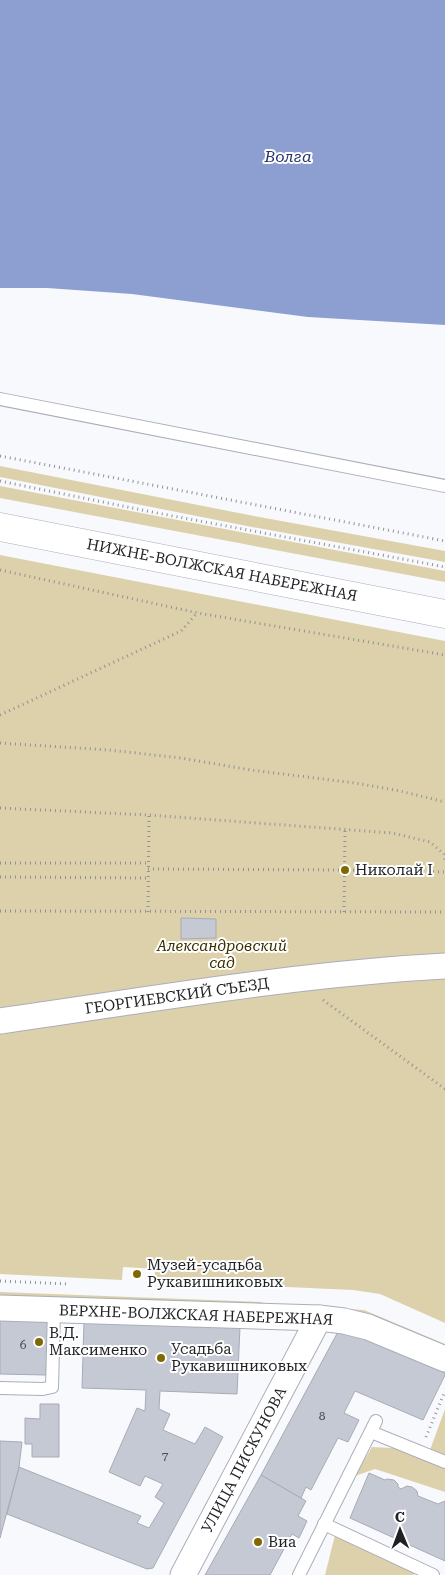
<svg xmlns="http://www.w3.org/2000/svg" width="445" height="1575" font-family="'Roboto Serif',serif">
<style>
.green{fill:#dcd1ab}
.water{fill:#8d9fd1}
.building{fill:#c5c9d4;stroke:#a7abb5}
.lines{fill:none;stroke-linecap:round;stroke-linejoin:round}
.service-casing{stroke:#aaaeb9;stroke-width:14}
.minor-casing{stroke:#aaaeb9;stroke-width:27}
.secondary-casing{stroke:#aaaeb9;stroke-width:29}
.path{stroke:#909296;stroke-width:3;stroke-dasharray:1 4;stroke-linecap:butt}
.service{stroke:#fff;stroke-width:12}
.minor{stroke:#fff;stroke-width:25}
.secondary{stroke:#fff;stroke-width:28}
.poi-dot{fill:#7f6900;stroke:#fff;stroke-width:2}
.labels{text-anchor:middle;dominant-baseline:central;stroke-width:4;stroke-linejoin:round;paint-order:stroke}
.number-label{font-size:12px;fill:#484b51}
.street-label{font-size:15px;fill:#1f2125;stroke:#fff}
.poi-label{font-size:15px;fill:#1f2125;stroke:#fff;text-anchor:start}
.park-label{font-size:15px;font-style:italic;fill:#3b3000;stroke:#fff}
.water-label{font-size:16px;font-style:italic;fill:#273673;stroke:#fff}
</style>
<rect width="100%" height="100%" fill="#f7f9fd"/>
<g class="green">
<polygon points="0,466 254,516 445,551 445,562 252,527 0,477"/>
<polygon points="0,486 445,571 445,582 0,498"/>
<polygon points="0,555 445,641 445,1323 380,1294 353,1290 155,1281 155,1269 123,1267 122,1280 0,1274"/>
<polygon points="0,1292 262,1302 262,1309 0,1297"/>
<polygon points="349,1309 364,1310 445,1344 445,1350"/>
<polygon points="445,1409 445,1492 375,1469 355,1476 372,1447 430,1450"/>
<polygon points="335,1535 415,1573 413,1575 325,1575"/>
</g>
<polygon class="water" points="0,0 445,0 445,325 308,317 132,294 47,288 0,288"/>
<g class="building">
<polygon points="181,918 216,919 216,938 181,939"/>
<polygon points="0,1315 48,1317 46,1375 0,1374"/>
<polygon points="84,1322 240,1327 237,1394 160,1391 159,1409 170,1414 163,1430 195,1444 205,1427 223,1437 153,1568 147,1569 7,1514 19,1467 141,1516 137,1523 149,1528 164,1503 155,1497 163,1484 145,1476 140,1486 109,1472 137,1408 145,1411 146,1390 82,1388"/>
<polygon points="340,1328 445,1373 445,1375 423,1420 355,1391 344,1413 359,1420 348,1442 338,1438 311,1490 306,1487 301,1498 261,1475"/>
<polygon points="40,1404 59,1404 59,1457 32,1457 32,1444 25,1444 25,1418 40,1419"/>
<polygon points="0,1441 22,1442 19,1467 0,1538"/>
<polygon points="369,1473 385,1480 387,1479 394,1480 398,1484 398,1487 401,1489 407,1486 412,1487 417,1491 418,1496 438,1504 445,1501 445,1561 350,1518"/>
<polygon points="261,1475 306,1501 298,1516 307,1521 299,1538 292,1534 270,1575 205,1575"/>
</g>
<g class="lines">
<defs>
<g id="service">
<polyline points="0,399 445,486"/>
<polyline points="0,1388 43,1389 52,1387 54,1310"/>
<polyline points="371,1432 445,1462"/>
<polyline points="324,1524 433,1575"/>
<polyline points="299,1575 376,1421"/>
</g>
<g id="minor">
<path d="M0,1021C148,1000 296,974 445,966"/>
<polyline points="0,1308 319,1318 344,1321 368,1327 445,1359"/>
<polyline points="183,1575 319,1318"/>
</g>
<polyline id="secondary" points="0,527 445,614"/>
</defs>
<use href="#service" class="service-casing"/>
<use href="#minor" class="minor-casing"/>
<use href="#secondary" class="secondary-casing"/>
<g class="path">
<polyline points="0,456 445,541"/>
<polyline points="0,481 157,513 445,567"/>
<polyline points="0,570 198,613 445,655"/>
<polyline points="0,715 181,631 197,613"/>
<polyline points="0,743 109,750 181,758 251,770 355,783 400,791 445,802"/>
<polyline points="0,808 149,815 392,833 430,842 444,854 445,861"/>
<polyline points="0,863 149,863"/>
<polyline points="148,869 345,870 445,872"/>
<polyline points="0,877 148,878"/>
<polyline points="0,911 445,912"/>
<polyline points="148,912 149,815"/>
<polyline points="344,912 345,829"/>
<polyline points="323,1000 445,1089"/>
<polyline points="0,1281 69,1284"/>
<polyline points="426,1437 445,1391"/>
</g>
<use href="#service" class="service"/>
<use href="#minor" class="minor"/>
<use href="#secondary" class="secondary"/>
</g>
<g class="poi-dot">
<circle cx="345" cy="870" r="5"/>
<circle cx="137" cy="1274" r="5"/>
<circle cx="39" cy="1342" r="5"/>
<circle cx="161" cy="1358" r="5"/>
<circle cx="258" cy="1542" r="5"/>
</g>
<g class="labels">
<g class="number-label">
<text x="23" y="1345">6</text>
<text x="322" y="1416">8</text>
<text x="165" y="1456">7</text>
</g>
<g class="street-label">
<text transform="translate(222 570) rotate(11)">НИЖНЕ-ВОЛЖСКАЯ НАБЕРЕЖНАЯ</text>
<text transform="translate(177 996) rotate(-8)">ГЕОРГИЕВСКИЙ СЪЕЗД</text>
<text transform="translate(196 1315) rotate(2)">ВЕРХНЕ-ВОЛЖСКАЯ НАБЕРЕЖНАЯ</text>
<text transform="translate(244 1460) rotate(-62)">УЛИЦА ПИСКУНОВА</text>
</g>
<g class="poi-label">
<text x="355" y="870">Николай I</text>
<text x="147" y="1265">Музей-усадьба<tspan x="147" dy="17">Рукавишниковых</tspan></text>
<text x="49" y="1333">В.Д.<tspan x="49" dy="17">Максименко</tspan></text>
<text x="171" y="1349">Усадьба<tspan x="171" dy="17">Рукавишниковых</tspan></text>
<text x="268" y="1542">Виа</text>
</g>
<g class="park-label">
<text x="222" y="946">Александровский<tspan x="222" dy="17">сад</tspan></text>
</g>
<g class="water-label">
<text x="288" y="156">Волга</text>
</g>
</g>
<g transform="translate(400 1530) rotate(359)" stroke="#ffffff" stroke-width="4" paint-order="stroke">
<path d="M0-4L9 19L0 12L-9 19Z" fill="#1f2125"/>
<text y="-8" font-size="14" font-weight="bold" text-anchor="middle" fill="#1f2125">С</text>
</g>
</svg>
